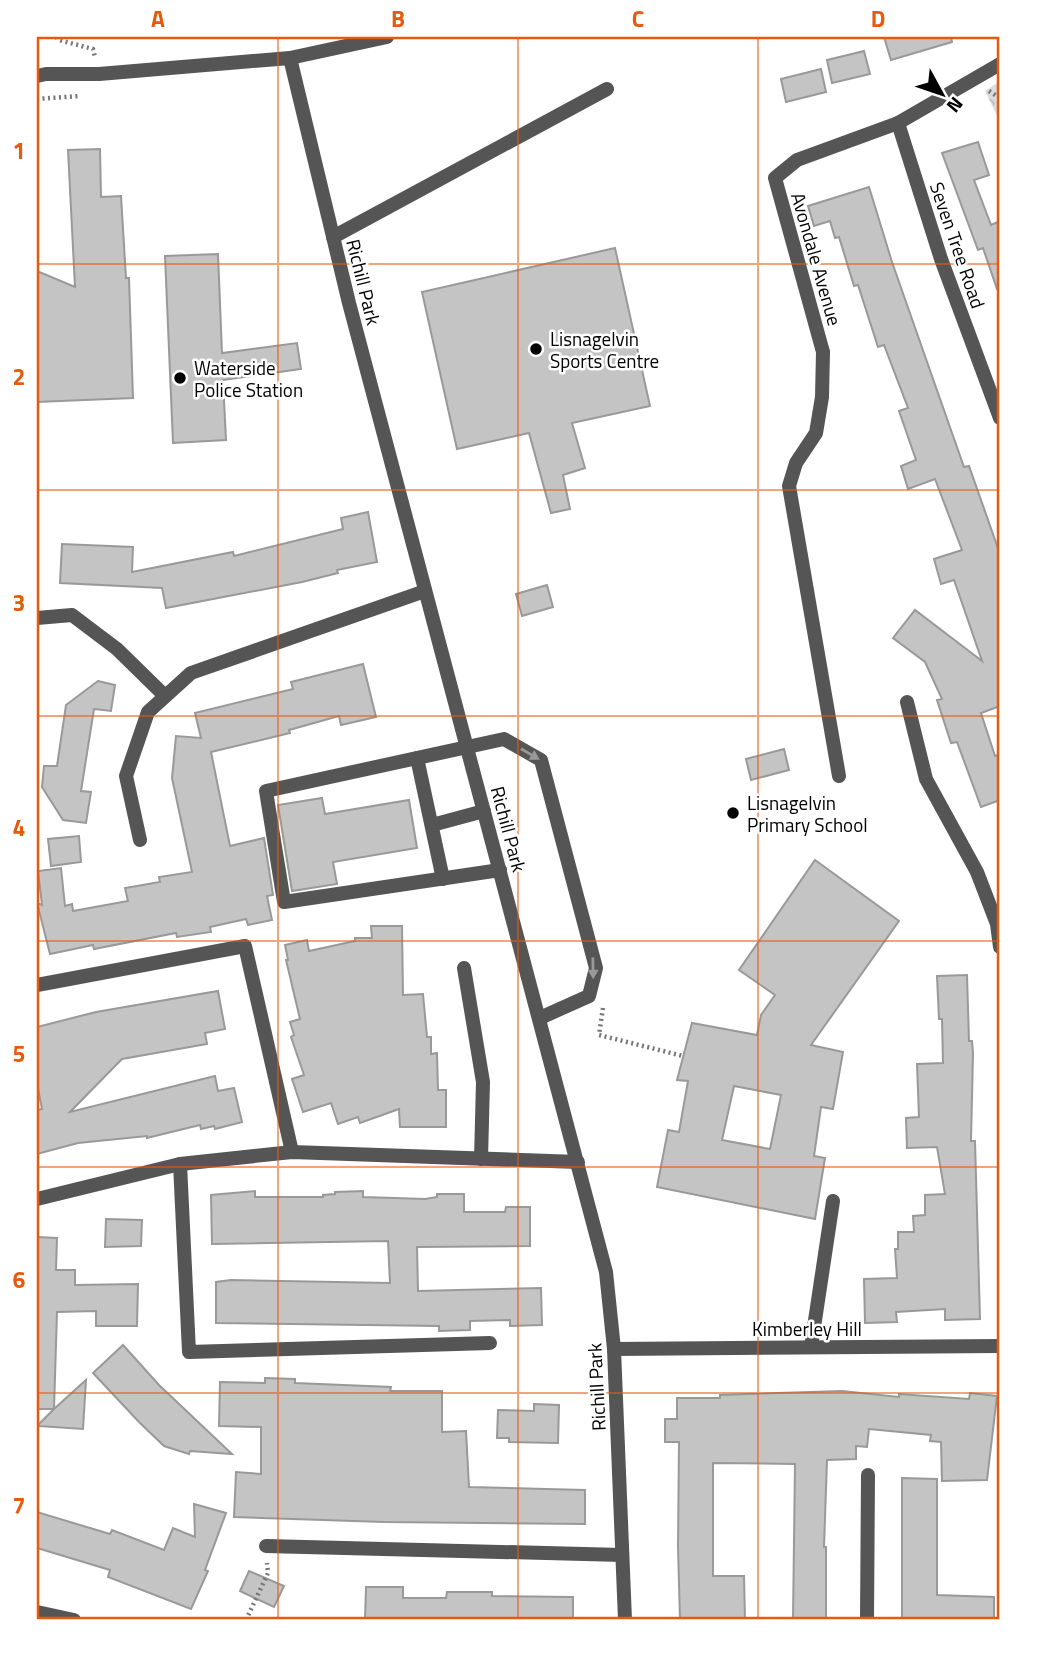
<svg xmlns="http://www.w3.org/2000/svg" width="1037" height="1657" font-family="'Titillium Web',sans-serif">
<style>
.forest{fill:url(#forest-crowns)}
.building{fill:#c4c4c4;stroke:#999;stroke-width:2;fill-rule:evenodd}
.lines{fill:none;stroke-linecap:round;stroke-linejoin:round}
.path{stroke:#777;stroke-width:4.5;stroke-dasharray:2 3.5;stroke-linecap:butt}
.service{stroke:#555;stroke-width:14}
.minor{stroke:#555;stroke-width:14}
.oneway{fill:#999}
.grid{fill:none;stroke:#e8590c;stroke-width:2;stroke-opacity:0.55}
.poi-dot{fill:#000;stroke:#fff;stroke-width:2.5}
.labels{text-anchor:middle;dominant-baseline:central;stroke-width:5;stroke-linejoin:round;paint-order:stroke}
.street-label{font-size:19px;fill:#000;stroke:#fff}
.poi-label{font-size:19px;fill:#000;stroke:#fff;text-anchor:start}
.neatline{fill:none;stroke:#e8590c;stroke-width:2.5}
.grid-label{font-size:23px;text-anchor:middle;font-weight:bold;fill:#e8590c}
</style>
<defs>
<pattern id="forest-crowns" width="20" height="18" patternUnits="userSpaceOnUse" patternTransform="scale(1.75)"><rect width="20" height="18" fill="#dcdcdc"/><path d="M2 6a3 3 0 1 1 6 0M12 15a3 3 0 1 1 6 0" fill="none" stroke="#bbb"/></pattern>
</defs>
<rect width="100%" height="100%" fill="#fff"/>
<polygon class="forest" points="1000,81 1000,122 985,91"/>
<g class="building">
<polygon points="884,37 951,37 952,42 891,60"/>
<polygon points="864,51 870,74 832,83 827,60"/>
<polygon points="821,69 826,92 786,102 781,79"/>
<polygon points="978,142 989,175 974,180 991,225 1000,221 1000,288 997,289 983,248 978,250 942,153"/>
<polygon points="100,149 101,197 121,196 126,278 129,278 133,398 37,402 37,271 75,287 68,150"/>
<polygon points="869,187 892,262 932,376 964,467 969,466 1000,554 1000,706 981,713 995,756 1000,754 1000,800 981,807 957,742 951,743 937,700 942,699 925,662 893,638 915,610 982,661 954,580 941,584 934,559 962,550 935,479 908,489 901,466 916,460 899,411 908,408 884,345 878,347 858,285 854,286 839,237 835,238 830,221 814,226 808,206"/>
<polygon points="615,248 650,406 572,423 585,468 563,475 570,509 551,513 529,433 457,449 422,292"/>
<polygon points="218,254 222,353 297,343 301,369 223,380 226,440 173,443 165,256"/>
<polygon points="368,512 377,562 337,570 338,573 302,582 166,608 162,588 60,583 62,544 133,547 132,572 233,552 234,556 343,529 341,518"/>
<polygon points="547,585 553,607 522,616 516,594"/>
<polygon points="363,664 376,717 341,725 339,716 289,730 290,733 211,752 230,846 264,838 273,895 267,896 272,920 248,925 246,919 210,927 211,932 177,937 176,933 94,949 93,945 50,954 37,903 42,905 38,871 61,868 65,906 72,904 73,911 128,901 125,888 160,882 159,877 192,872 172,778 176,736 201,738 195,713 293,689 291,682"/>
<polygon points="98,681 115,685 111,711 94,709 81,791 91,792 86,823 63,820 42,787 44,766 57,766 66,705"/>
<polygon points="784,749 789,770 751,780 746,759"/>
<polygon points="322,798 325,814 409,800 417,848 333,862 337,884 292,891 278,805"/>
<polygon points="79,836 81,862 51,866 48,839"/>
<path d="M815,860L899,921L811,1045L843,1052L833,1109L821,1107L814,1156L825,1158L815,1219L657,1187L668,1130L679,1132L688,1081L677,1080L692,1023L757,1035L761,1015L775,995L739,970ZM734,1086L781,1095L770,1149L722,1140Z"/>
<polygon points="371,926 402,926 403,995 423,994 427,1037 431,1037 431,1054 437,1053 438,1090 446,1090 446,1127 400,1127 399,1109 360,1123 358,1117 338,1124 331,1103 303,1112 292,1079 304,1075 291,1037 294,1035 290,1022 300,1019 286,960 288,960 285,945 307,940 309,951 355,941 355,938 372,938"/>
<polygon points="967,975 969,1041 972,1041 973,1053 971,1141 975,1141 980,1319 945,1320 945,1309 896,1312 897,1322 865,1323 864,1279 897,1278 895,1249 898,1249 898,1232 914,1232 913,1216 925,1215 925,1195 945,1194 937,1147 907,1148 906,1118 919,1117 917,1064 943,1063 942,1019 939,1019 937,976"/>
<polygon points="218,991 225,1029 205,1033 207,1044 122,1059 70,1112 215,1076 218,1091 234,1088 242,1122 215,1129 214,1126 201,1129 200,1125 147,1138 147,1136 78,1143 37,1154 37,1110 42,1109 37,1084 37,1027 96,1012"/>
<polygon points="255,1191 255,1197 323,1197 323,1195 335,1194 335,1192 363,1191 363,1197 425,1199 437,1197 437,1194 464,1194 464,1212 505,1212 506,1207 530,1207 530,1246 417,1247 418,1291 541,1288 542,1325 510,1326 510,1320 470,1321 470,1330 439,1331 439,1326 216,1323 216,1282 231,1280 390,1283 388,1241 212,1244 211,1195"/>
<polygon points="106,1219 142,1220 141,1246 105,1247"/>
<polygon points="37,1237 57,1238 56,1270 75,1270 75,1285 138,1284 137,1326 96,1326 96,1311 57,1312 54,1409 86,1380 83,1429 37,1426 54,1409 37,1409"/>
<polygon points="123,1345 159,1385 232,1454 190,1451 189,1454 164,1446 139,1422 93,1373"/>
<polygon points="265,1378 295,1379 295,1383 391,1387 390,1391 442,1391 442,1432 466,1431 469,1487 585,1490 585,1524 384,1522 234,1517 236,1472 261,1474 261,1427 219,1426 220,1382 265,1383"/>
<polygon points="842,1391 899,1397 899,1394 969,1399 970,1393 997,1396 987,1480 942,1481 941,1442 930,1441 931,1435 869,1429 867,1447 856,1446 856,1459 827,1460 824,1547 826,1547 826,1620 793,1620 795,1464 713,1463 713,1576 744,1576 745,1620 680,1620 678,1547 679,1442 665,1442 665,1419 677,1419 677,1398 720,1398 720,1395"/>
<polygon points="534,1404 559,1405 558,1443 509,1442 509,1438 497,1438 498,1410 534,1411"/>
<polygon points="902,1478 937,1479 937,1595 994,1597 994,1620 902,1620"/>
<polygon points="194,1504 226,1513 205,1570 208,1571 191,1609 108,1577 110,1570 37,1548 37,1512 110,1534 112,1530 164,1550 173,1528 195,1537"/>
<polygon points="249,1571 284,1586 274,1607 240,1591"/>
<polygon points="366,1587 403,1587 403,1598 446,1598 447,1592 492,1592 492,1596 573,1597 573,1620 365,1620"/>
</g>
<g class="lines">
<g class="path">
<polyline points="56,37 59,40 93,49 95,57"/>
<polyline points="989,91 1000,98"/>
<polyline points="37,99 80,96"/>
<polyline points="603,1008 599,1035 683,1056"/>
<polyline points="246,1620 268,1573 267,1563"/>
</g>
<g class="service">
<polyline points="333,237 607,89"/>
<polyline points="823,352 822,397 816,433 796,463 789,486 839,776"/>
<polyline points="417,758 443,879"/>
<polyline points="432,825 484,811"/>
<polyline points="500,870 284,902 266,791 504,739 541,760 596,968 589,996 540,1018"/>
<polyline points="811,1347 833,1201"/>
</g>
<g class="minor">
<polyline points="290,58 349,303 606,1272 614,1349 625,1620"/>
<polyline points="37,76 46,74 99,74 290,58 387,37"/>
<polyline points="898,123 941,259 1000,418"/>
<polyline points="823,352 775,178 797,160 898,123 1000,64"/>
<polyline points="37,618 72,615 117,649 165,696"/>
<polyline points="907,702 926,779 977,872 997,924 1000,947"/>
<polyline points="140,840 126,776 148,712 191,673 425,591"/>
<polyline points="464,968 483,1082 481,1159"/>
<polyline points="37,985 245,946 292,1152"/>
<polyline points="180,1164 189,1352 490,1343"/>
<polyline points="37,1199 180,1164 292,1152 578,1162"/>
<polyline points="614,1349 1000,1346"/>
<polyline points="266,1546 622,1555"/>
<polyline points="37,1612 74,1620"/>
<polyline points="867,1620 868,1475"/>
</g>
</g>
<defs><path id="oneway-solid" d="M-6-.8H1V-3.2L6.5 0L1 3.2V.8H-6Z" transform="scale(1.75)"/></defs>
<g class="oneway">
<use href="#oneway-solid" transform="translate(530 754) rotate(30)"/>
<use href="#oneway-solid" transform="translate(593 968) rotate(89)"/>
</g>
<path class="grid" d="M278,37V1620M518,37V1620M758,37V1620M37,264H1000M37,490H1000M37,716H1000M37,941H1000M37,1167H1000M37,1393H1000"/>
<g class="poi-dot">
<circle cx="536" cy="349" r="7"/>
<circle cx="180" cy="378" r="7"/>
<circle cx="733" cy="813" r="7"/>
</g>
<g class="labels">
<g class="street-label">
<text transform="translate(958 245) rotate(71)">Seven Tree Road</text>
<text transform="translate(817 259) rotate(74)">Avondale Avenue</text>
<text transform="translate(364 282) rotate(76)">Richill Park</text>
<text transform="translate(509 829) rotate(75)">Richill Park</text>
<text x="807" y="1328">Kimberley Hill</text>
<text transform="translate(596 1387) rotate(-93)">Richill Park</text>
</g>
<g class="poi-label">
<text x="550" y="338">Lisnagelvin<tspan x="550" dy="22">Sports Centre</tspan></text>
<text x="194" y="367">Waterside<tspan x="194" dy="22">Police Station</tspan></text>
<text x="747" y="802">Lisnagelvin<tspan x="747" dy="22">Primary School</tspan></text>
</g>
</g>
<rect width="1037" height="1657" fill="none" stroke="#ffffff" stroke-width="77"/>
<g transform="translate(942 94) rotate(130)" stroke="#ffffff" stroke-width="5" paint-order="stroke">
<path d="M0-5L12 26L0 18L-12 26Z" fill="#000000"/>
<text y="-10" font-size="19" font-weight="bold" text-anchor="middle" fill="#000000">N</text>
</g>
<rect x="38" y="38" width="960" height="1580" class="neatline"/>
<g class="grid-label">
<text x="158" y="27">A</text>
<text x="398" y="27">B</text>
<text x="638" y="27">C</text>
<text x="878" y="27">D</text>
<text x="19" y="159">1</text>
<text x="19" y="385">2</text>
<text x="19" y="611">3</text>
<text x="19" y="836">4</text>
<text x="19" y="1062">5</text>
<text x="19" y="1288">6</text>
<text x="19" y="1514">7</text>
</g>
</svg>
